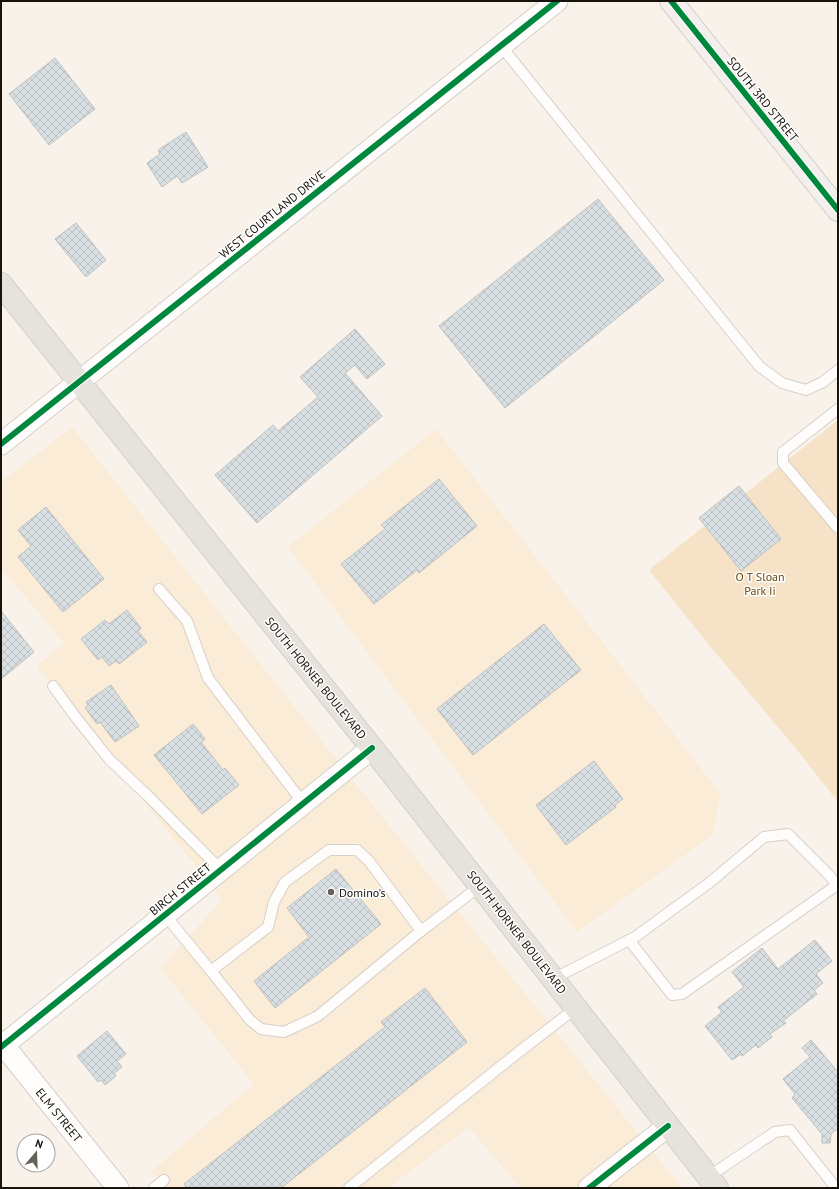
<svg xmlns="http://www.w3.org/2000/svg" width="839" height="1189" font-family="'PT Sans',sans-serif">
<style>
.built{fill:#fbecd7}
.green{fill:#f5e2c7}
.building{fill:url(#building-cross-hatch);stroke:#bec0c0}
.lines{fill:none;stroke-linecap:round;stroke-linejoin:round}
.lane-casing{stroke:#d6d0c8;stroke-width:12}
.street-casing{stroke:#d6d0c8;stroke-width:23}
.secondary-casing{stroke:#d6d0c8;stroke-width:24}
.primary-casing{stroke:#d3d0cc;stroke-width:24}
.lane{stroke:#fefdfc;stroke-width:10}
.street{stroke:#fefdfc;stroke-width:21}
.secondary{stroke:#f2efec;stroke-width:22}
.primary{stroke:#e6e2dc;stroke-width:22}
.cycleway-casing{stroke:#fff;stroke-width:8}
.cycleway{stroke:#00873e;stroke-width:6}
.poi-dot{fill:#676259;stroke:#fff;stroke-width:1.5}
.labels{text-anchor:middle;dominant-baseline:central;stroke-width:3;stroke-linejoin:round;paint-order:stroke}
.street-label{font-size:12px;fill:#19140b;stroke:#fff}
.park-label{font-size:12px;fill:#68490e;stroke:#fff}
.poi-label{font-size:12px;fill:#19140b;stroke:#fff;text-anchor:start}
</style>
<defs>
<pattern id="building-cross-hatch" width="8" height="8" patternUnits="userSpaceOnUse"><rect width="8" height="8" fill="#d9e0e3"/><path d="M0 0l8 8M0 8l8-8" fill="none" stroke="#babfc1"/></pattern>
</defs>
<rect width="100%" height="100%" fill="#f8f2ea"/>
<g class="built">
<polygon points="72,427 372,804 682,1188 520,1188 469,1127 388,1188 166,1188 152,1171 254,1084 160,968 222,900 37,666 64,643 1,568 1,482"/>
<polygon points="436,429 720,793 713,835 577,932 288,547"/>
</g>
<polygon class="green" points="838,420 838,802 798,751 714,651 649,570"/>
<g class="building">
<polygon points="55,58 95,109 49,145 9,94"/>
<polygon points="186,132 208,167 182,183 177,176 162,187 147,163 160,154 158,150"/>
<polygon points="598,199 664,280 505,408 439,326"/>
<polygon points="76,223 106,260 86,277 55,239"/>
<polygon points="355,329 385,364 367,379 355,365 345,373 382,416 257,523 215,475 273,425 278,431 318,397 300,377"/>
<polygon points="439,479 477,526 419,573 417,570 374,604 341,564 385,529 381,525"/>
<polygon points="739,486 781,539 741,571 699,518"/>
<polygon points="46,507 104,579 63,612 18,557 31,546 18,530"/>
<polygon points="127,610 141,628 138,631 147,642 119,664 116,661 109,666 102,657 98,660 81,639 105,620 109,624"/>
<polygon points="1,611 34,652 1,679"/>
<polygon points="544,624 581,670 473,755 437,709"/>
<polygon points="111,685 139,726 115,742 100,722 97,724 85,708 88,705 86,702"/>
<polygon points="193,724 205,739 201,742 223,770 225,768 239,785 202,814 154,755"/>
<polygon points="594,761 623,799 615,805 616,807 566,845 536,805"/>
<polygon points="336,869 381,924 275,1008 254,981 309,937 287,908"/>
<polygon points="815,940 832,961 816,974 823,983 814,990 817,994 783,1021 786,1023 770,1034 772,1037 758,1048 756,1045 742,1056 741,1054 732,1060 705,1026 722,1012 718,1007 744,987 732,972 762,948 778,969"/>
<polygon points="425,988 467,1042 281,1188 187,1188 184,1184 385,1027 381,1022"/>
<polygon points="107,1031 126,1054 117,1061 122,1067 114,1073 116,1076 105,1085 101,1080 98,1082 77,1056"/>
<polygon points="811,1040 838,1072 838,1128 831,1134 830,1143 822,1143 822,1134 792,1098 795,1094 783,1079 810,1057 802,1048"/>
</g>
<g class="lines">
<defs>
<g id="lane">
<polyline points="501,46 759,366 782,383 806,390 823,382 838,370"/>
<polyline points="838,528 783,463 783,452 838,409"/>
<polyline points="159,589 187,621 208,678 303,803"/>
<polyline points="53,686 74,715 109,759 148,796 221,870"/>
<polyline points="165,915 211,971 268,927 274,902 285,882 329,850 357,850 369,861 421,931 480,886"/>
<polyline points="629,940 672,995 682,994 837,885"/>
<polyline points="211,971 250,1020 261,1029 284,1032 318,1016 421,931"/>
<polyline points="553,979 635,937 709,883 764,837 788,834 829,875 838,886"/>
<polyline points="708,1177 775,1132 790,1130 836,1188"/>
<polyline points="154,1188 164,1180"/>
<polyline points="349,1188 520,1051 576,1008"/>
</g>
<g id="street">
<polyline points="1,444 557,1"/>
<polyline points="1,1042 118,1188"/>
<polyline points="1,1047 372,748"/>
<polyline points="589,1188 668,1126"/>
</g>
<polyline id="secondary" points="671,1 838,210"/>
<polyline id="primary" points="1,284 372,748 717,1188"/>
</defs>
<use href="#lane" class="lane-casing"/>
<use href="#street" class="street-casing"/>
<use href="#secondary" class="secondary-casing"/>
<use href="#primary" class="primary-casing"/>
<use href="#lane" class="lane"/>
<use href="#street" class="street"/>
<use href="#secondary" class="secondary"/>
<use href="#primary" class="primary"/>
<defs>
<g id="cycleway">
<polyline points="671,1 838,210"/>
<polyline points="1,444 557,1"/>
<polyline points="1,1047 372,748"/>
<polyline points="589,1188 668,1126"/>
</g>
</defs>
<use href="#cycleway" class="cycleway-casing"/>
<use href="#cycleway" class="cycleway"/>
</g>
<circle class="poi-dot" cx="331" cy="892" r="4"/>
<g class="labels">
<g class="street-label">
<text transform="translate(763 99) rotate(51)">SOUTH 3RD STREET</text>
<text transform="translate(272 214) rotate(-39)">WEST COURTLAND DRIVE</text>
<text transform="translate(316 678) rotate(51)">SOUTH HORNER BOULEVARD</text>
<text transform="translate(180 889) rotate(-39)">BIRCH STREET</text>
<text transform="translate(517 932) rotate(52)">SOUTH HORNER BOULEVARD</text>
<text transform="translate(59 1115) rotate(51)">ELM STREET</text>
</g>
<g class="park-label">
<text x="760" y="576">O T Sloan<tspan x="760" dy="14">Park Ii</tspan></text>
</g>
<g class="poi-label">
<text x="339" y="892">Domino's</text>
</g>
</g>
<rect width="839" height="1189" fill="none" stroke="#19140b" stroke-width="4"/>
<g transform="translate(36 1153) rotate(19)"><circle r="19" fill="#ffffff" stroke="#a3a19d"/>
<path d="M0-3L7 15L0 10L-7 15Z" fill="#676259"/>
<text y="-6" font-size="11" font-weight="bold" text-anchor="middle" fill="#19140b">N</text>
</g>
</svg>
